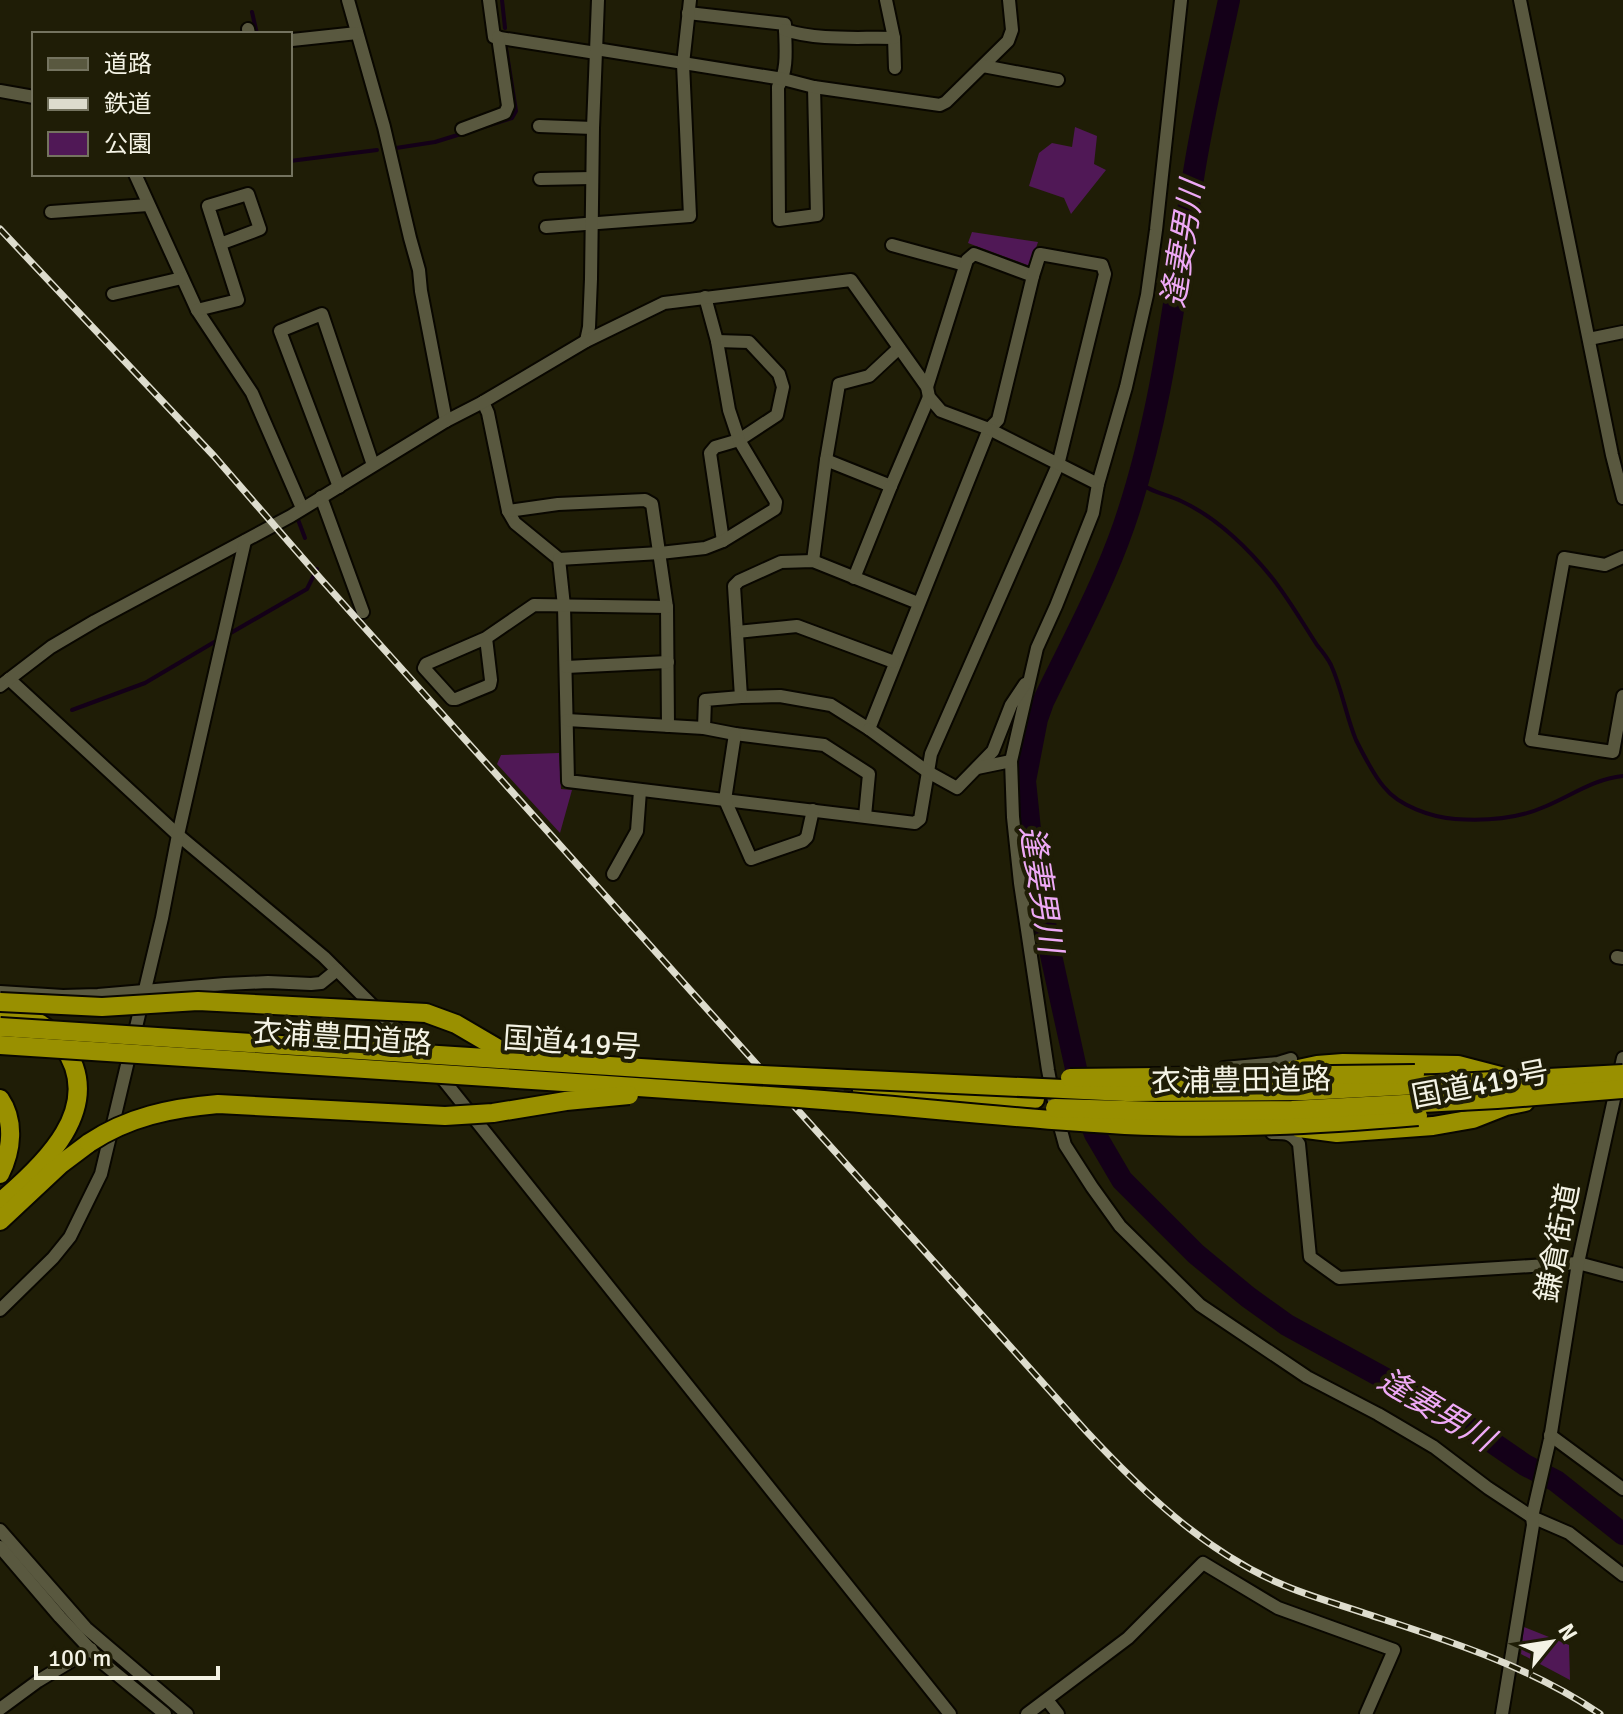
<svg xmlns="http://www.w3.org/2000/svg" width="1623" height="1714" font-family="Signika,'Noto Sans JP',sans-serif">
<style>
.green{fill:#501856}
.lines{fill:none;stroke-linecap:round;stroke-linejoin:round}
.stream{stroke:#140018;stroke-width:4}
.river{stroke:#140018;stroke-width:22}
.highway-tunnel{stroke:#3f3d27;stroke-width:18;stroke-dasharray:18 9;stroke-linecap:butt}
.minor-casing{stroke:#090700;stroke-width:16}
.highway-casing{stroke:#090700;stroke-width:22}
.minor{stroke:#59583f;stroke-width:12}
.highway{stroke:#999000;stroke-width:18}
.rail-casing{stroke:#dddccd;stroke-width:7}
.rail{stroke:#1f1d06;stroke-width:4;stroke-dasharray:12;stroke-linecap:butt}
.highway-bridge-casing{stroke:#090700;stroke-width:22;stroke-linecap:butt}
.highway-bridge{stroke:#999000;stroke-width:18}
.labels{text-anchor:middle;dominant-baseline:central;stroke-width:8;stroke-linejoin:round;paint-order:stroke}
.street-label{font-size:30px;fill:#f4f3e5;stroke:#1f1d06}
.water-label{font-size:32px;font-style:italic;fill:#eea9f6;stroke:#1f1d06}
</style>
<rect width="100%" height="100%" fill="#1f1d06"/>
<g class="green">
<polygon points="1075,127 1097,136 1094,164 1106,170 1071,214 1064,198 1029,186 1039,153 1052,143 1072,147"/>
<polygon points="972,232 1038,242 1030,266 968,243"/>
<polygon points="559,753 561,789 572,790 560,833 497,764 501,755"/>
<polygon points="1524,1627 1569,1645 1570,1680 1521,1654"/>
</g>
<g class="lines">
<g class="stream">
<polyline points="502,0 505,28"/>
<polyline points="252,12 257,34"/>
<polyline points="480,128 512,118 516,111 506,48"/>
<polyline points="396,148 435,142 464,133"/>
<polyline points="290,161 377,150"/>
<path d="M1137,481C1150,492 1166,494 1181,501C1218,518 1248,548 1273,579C1290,601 1302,622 1317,645C1322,651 1327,657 1331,665C1342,689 1346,716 1356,740C1362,752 1375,777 1384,787C1399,806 1431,817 1455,819C1484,821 1517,819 1544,807C1571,796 1593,779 1623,776"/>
<polyline points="297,517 305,538"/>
<polyline points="229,634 307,589 317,569"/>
<polyline points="72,710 145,683 216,641"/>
</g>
<path class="river" d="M1229,0C1216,61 1201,123 1192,185C1174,299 1162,415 1124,525C1103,586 1071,644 1043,702L1037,719L1025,781L1032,849L1049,946L1084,1105L1095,1134L1122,1180L1196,1254L1248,1297L1287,1325L1426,1401L1480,1434L1525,1465L1556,1481L1623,1534"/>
<polyline class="highway-tunnel" points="718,1082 862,1091"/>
<defs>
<g id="minor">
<polyline points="348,0 384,127 410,238 419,270 421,291 446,421"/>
<polyline points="489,0 494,37 596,53"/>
<polyline points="886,0 894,38 895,68"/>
<polyline points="1181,0 1156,230 1147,295 1126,387 1098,484 1093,513 1056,606 1037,648 1011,761 1013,817 1020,883 1048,1070 1056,1112 1065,1145 1092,1187 1120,1226 1200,1305 1307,1377 1378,1414 1434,1447 1488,1488 1532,1517 1569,1533 1623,1575"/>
<polyline points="1520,0 1612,455 1623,498"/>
<path d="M688,13L785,24C785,45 789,69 778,87L779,220L817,215L814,87"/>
<polyline points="248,29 249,34"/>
<path d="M785,30C819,41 858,37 894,38"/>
<polyline points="292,40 357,33"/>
<polyline points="596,49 783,79 814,87 940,105 946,102 1008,41 1012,30 1009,0"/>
<polyline points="983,66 1058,80"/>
<polyline points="0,91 34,97"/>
<polyline points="539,126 593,128"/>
<polyline points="462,129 505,113 508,106 498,37"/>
<polyline points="135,174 197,310 252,393 302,508"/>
<polyline points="540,179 592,178"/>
<polyline points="51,212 148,205"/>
<polyline points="546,227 690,216 683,64 690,0"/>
<polyline points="892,245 965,265"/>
<polyline points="113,294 182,278"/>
<polyline points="197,310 238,300 208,206 248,194 260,229 220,244"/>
<polyline points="1589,339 1623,332"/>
<polyline points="586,341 589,327 591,279 593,128 598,0"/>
<polyline points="717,341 749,342 779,374 783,387 777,415 739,440 715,447 710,453 723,541"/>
<polyline points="927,387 967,260 974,254 1033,276"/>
<polyline points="483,402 488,413 508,511 515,523 559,559 564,606 568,781 915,823 920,819 931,754 1058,465 1105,274 1102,265 1040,254 1033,276 998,420 989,429 869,729 831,705 780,696 741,697 734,586 739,581 781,562 813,561 918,603"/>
<polyline points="826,460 839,384 869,376 899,348"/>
<polyline points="339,487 280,331 322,314 373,465"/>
<polyline points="321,497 363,612"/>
<polyline points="508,511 558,504 645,500 652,504 667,607 668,726"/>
<polyline points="1623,557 1605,565 1564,558 1531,740 1613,752 1623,696"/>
<polyline points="559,559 660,553 705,548 723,541 775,509 776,502 739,440 729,410 717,341 705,297"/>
<polyline points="813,561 826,460 891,486 929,397"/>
<polyline points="854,578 891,486"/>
<polyline points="737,632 797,626 894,662"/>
<polyline points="486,638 491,680 490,685 456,699 452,699 424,668 426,664 486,638 534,605 667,607"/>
<polyline points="566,667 668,662"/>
<polyline points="9,679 178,835 324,957 423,1056"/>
<polyline points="0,686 51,647 95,621 291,516 446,421 483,402 586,341 664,303 851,280 927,387 929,397 941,411 989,429 1098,484"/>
<polyline points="567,720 704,728 735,734 824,745 869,774 865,816"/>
<polyline points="704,728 705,700 741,697"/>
<polyline points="869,729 928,772 957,788 993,751 1011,705 1025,684"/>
<polyline points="735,734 725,800 751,859 803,841 807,837 813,810"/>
<polyline points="977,768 1011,761"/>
<polyline points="613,874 637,831 640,791"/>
<polyline points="1617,957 1623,958"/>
<polyline points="0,992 63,996 98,995 225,984 268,982 311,984 321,983 337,970"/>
<polyline points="1224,1068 1278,1063 1291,1059"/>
<polyline points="438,1073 950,1714"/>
<path d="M1272,1133C1285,1133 1291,1132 1299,1144L1310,1257L1339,1278L1578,1263L1623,1275"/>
<polyline points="0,1310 53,1258 70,1237 101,1174 162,918 178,835 245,541"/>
<polyline points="1550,1435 1623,1489"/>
<polyline points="0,1530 86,1628 187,1714"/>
<polyline points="0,1547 60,1617 103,1663 165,1714"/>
<polyline points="1047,1700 1058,1714"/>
<polyline points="0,1709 38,1681 91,1649"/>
<polyline points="1027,1714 1128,1638 1203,1563 1278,1608 1394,1650 1366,1714"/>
<polyline points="1502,1714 1533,1525 1532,1517 1550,1439 1578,1263 1623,1058"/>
</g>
<g id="highway">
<path d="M0,1013C29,1016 46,1022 63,1046C107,1107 43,1166 0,1202"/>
<polyline points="1289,1071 1317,1065 1343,1063 1458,1065 1508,1078"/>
<polyline points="862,1091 1035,1099"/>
<path d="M0,1099C15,1121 12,1150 0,1174"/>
<polyline points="1299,1128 1337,1133 1433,1126 1473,1119 1506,1106 1525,1102"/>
<polyline points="0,1221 61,1164 89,1143"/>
</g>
</defs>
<use href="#minor" class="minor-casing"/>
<use href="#highway" class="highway-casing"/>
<use href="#minor" class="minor"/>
<use href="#highway" class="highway"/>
<defs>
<path id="rail" d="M0,229L214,456L320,578L1086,1431C1142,1491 1204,1551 1281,1584C1308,1596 1338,1604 1367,1614C1446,1640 1530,1666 1600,1714"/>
</defs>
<use href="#rail" class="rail-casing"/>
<use href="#rail" class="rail"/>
<defs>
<g id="highway-bridge">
<polyline points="0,1002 102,1007 198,1001 426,1013 456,1024 509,1055"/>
<polyline points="0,1027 719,1073 1126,1092 1305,1091 1623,1074"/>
<path d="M0,1045C266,1061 532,1080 798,1098C907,1106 1016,1119 1125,1125C1223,1130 1320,1124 1418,1116"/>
<polyline points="1070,1078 1415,1074"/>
<polyline points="1055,1108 1158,1111 1292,1110 1497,1099 1623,1089"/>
<path d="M89,1143C128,1117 171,1108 218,1104L445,1116L493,1113L566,1101L629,1095"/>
</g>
</defs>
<use href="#highway-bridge" class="highway-bridge-casing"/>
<use href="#highway-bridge" class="highway-bridge"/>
</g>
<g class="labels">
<g class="street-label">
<text transform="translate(342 1038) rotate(4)">衣浦豊田道路</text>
<text transform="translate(572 1043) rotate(4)">国道419号</text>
<text transform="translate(1241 1081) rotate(-1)">衣浦豊田道路</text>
<text transform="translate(1480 1085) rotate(-11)">国道419号</text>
<text transform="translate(1558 1243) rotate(-79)">鎌倉街道</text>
</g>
<g class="water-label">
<text transform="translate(1183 244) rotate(-81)">逢妻男川</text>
<text transform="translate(1041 889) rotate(81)">逢妻男川</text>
<text transform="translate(1436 1410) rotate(31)">逢妻男川</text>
</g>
</g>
<rect x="32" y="32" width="260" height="144" fill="#1f1d06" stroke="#74735f" stroke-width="2"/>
<rect x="48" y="58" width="40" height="12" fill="#59583f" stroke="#74735f" stroke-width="2"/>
<text x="104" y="72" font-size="24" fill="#f4f3e5">道路</text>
<rect x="48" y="98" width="40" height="12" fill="#dddccd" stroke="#74735f" stroke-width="2"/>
<text x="104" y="112" font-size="24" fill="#f4f3e5">鉄道</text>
<rect x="48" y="132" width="40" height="24" fill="#501856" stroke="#74735f" stroke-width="2"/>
<text x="104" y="152" font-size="24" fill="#f4f3e5">公園</text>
<g transform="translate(1551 1642) rotate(60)" stroke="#1f1d06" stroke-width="6" paint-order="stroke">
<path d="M0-6L14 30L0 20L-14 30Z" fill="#f4f3e5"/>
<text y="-12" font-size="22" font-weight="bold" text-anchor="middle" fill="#f4f3e5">N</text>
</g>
<path d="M36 1666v12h182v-12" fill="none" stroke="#f4f3e5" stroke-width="4"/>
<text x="48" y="1666" font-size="24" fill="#f4f3e5" stroke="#1f1d06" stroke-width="6" paint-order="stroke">100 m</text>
</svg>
